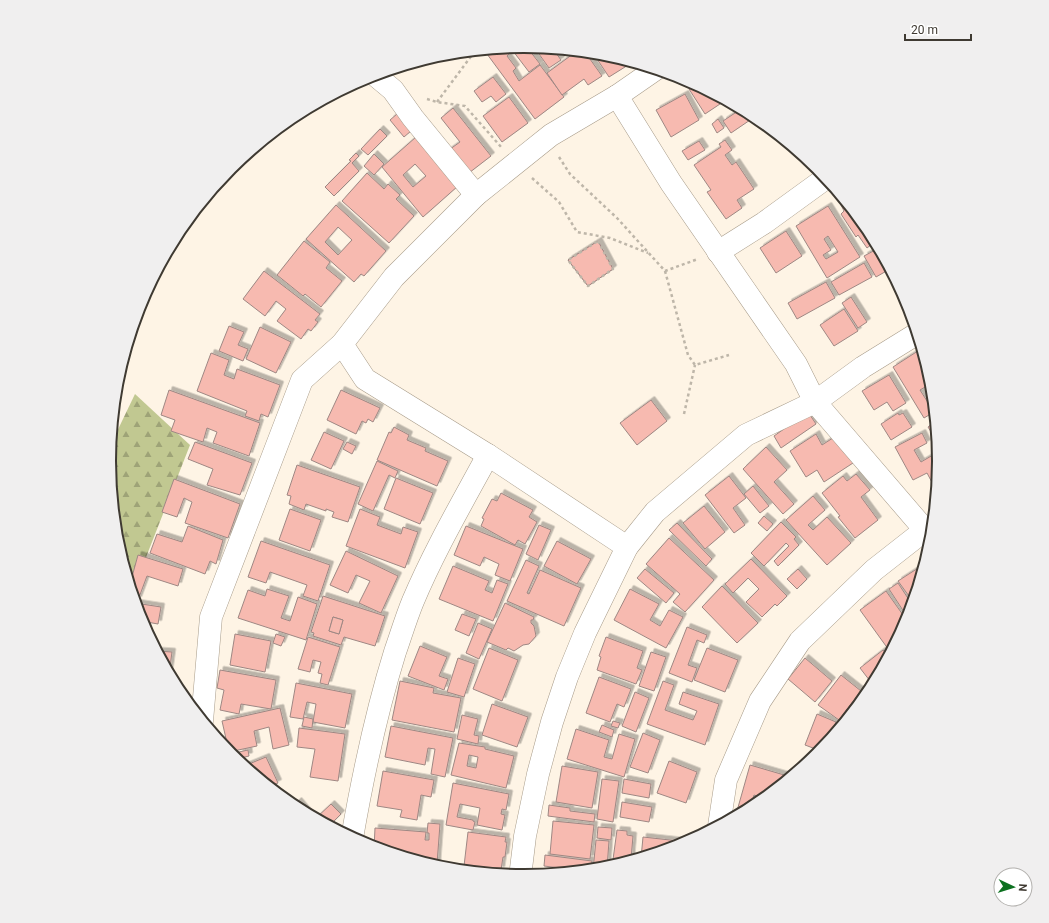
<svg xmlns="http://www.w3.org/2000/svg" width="1049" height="923" font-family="Roboto,sans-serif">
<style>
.forest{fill:url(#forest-firs)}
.building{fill:#f7bab0;stroke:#9e8783;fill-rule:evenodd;filter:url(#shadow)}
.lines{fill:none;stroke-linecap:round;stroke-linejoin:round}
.minor-casing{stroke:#a79b89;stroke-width:23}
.path{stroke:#beb6a9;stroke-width:2.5;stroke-dasharray:3 3;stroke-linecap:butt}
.minor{stroke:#fff;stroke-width:22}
.rim{fill:none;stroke:#3f3a32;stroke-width:2}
</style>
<defs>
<pattern id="forest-firs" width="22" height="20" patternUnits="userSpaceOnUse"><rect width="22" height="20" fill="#c1c891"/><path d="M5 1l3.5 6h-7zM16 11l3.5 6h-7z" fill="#9ea377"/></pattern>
<filter id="shadow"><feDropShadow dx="3.5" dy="-3.5" stdDeviation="0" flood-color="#0004"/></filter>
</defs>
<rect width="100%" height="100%" fill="#fef4e5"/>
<polygon class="forest" points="135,394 190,445 132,593 117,542 109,461 111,444"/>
<g class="building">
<polygon points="526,46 540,64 529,72 513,51 507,56 516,68 513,71 519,81 540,65 564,97 535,119 487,54 493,49"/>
<polygon points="534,47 560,50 556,53 561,60 549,68"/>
<polygon points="564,50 574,51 568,55"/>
<polygon points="577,51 585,52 602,76 588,85 584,79 562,95 547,73"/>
<polygon points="593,53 606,54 633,62 609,77"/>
<polygon points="493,77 506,94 496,102 491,96 482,102 474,91"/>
<polygon points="696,85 726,100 705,114 689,89"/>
<polygon points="685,94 699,120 671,137 656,110"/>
<polygon points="509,97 528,123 502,142 483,116"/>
<polygon points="453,108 491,156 465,176 446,152 460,142 441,118"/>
<polygon points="740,108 756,116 731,133 723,121 741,109"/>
<polygon points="397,114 411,131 404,137 390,120"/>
<polygon points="718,119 724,128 717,133 712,124"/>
<polygon points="380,129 387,136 368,155 361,149"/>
<path d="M416,137L458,186L423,217L382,167ZM415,164L426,176L413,187L403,175Z"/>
<polygon points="725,140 732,150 725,155 732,165 736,162 754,189 737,200 742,208 726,219 707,192 711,190 694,165 721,147 719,144"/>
<polygon points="699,141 705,150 688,160 682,151"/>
<polygon points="356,153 359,156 352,163 359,171 334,196 325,187 351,161 349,160"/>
<polygon points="374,154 384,164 374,175 364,166"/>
<polygon points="367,173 384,189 388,184 400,195 396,199 414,216 389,243 342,201"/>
<polygon points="846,201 870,231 876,241 867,248 858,235 856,237 841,214 844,211 841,205"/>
<path d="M336,205L386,251L364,276L361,274L354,282L306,239ZM338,227L352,240L338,255L325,242Z"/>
<path d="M828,206L860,257L827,278L796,226ZM828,236L838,252L826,259L823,255L831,250L824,239Z"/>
<polygon points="786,231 802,256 776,273 760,248"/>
<polygon points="304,241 330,262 326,268 342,281 321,307 305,294 303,296 277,275"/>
<polygon points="598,241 613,269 588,286 568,260"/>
<polygon points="598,241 613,269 588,286 568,260"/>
<polygon points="879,248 890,269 876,277 864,256"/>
<polygon points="864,263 872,277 839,295 831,282"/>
<polygon points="264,271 320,314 315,320 318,322 311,331 308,329 301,339 277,321 286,309 276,301 265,316 243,299"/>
<polygon points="826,282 835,298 797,319 788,303"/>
<polygon points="851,297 867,322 858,328 842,303"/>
<polygon points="844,309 858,331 834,346 820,325"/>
<polygon points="229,326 244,332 238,345 248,349 243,361 219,351"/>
<polygon points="260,327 291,342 276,373 246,359"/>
<polygon points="921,349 932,381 934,397 927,386 920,390 934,412 924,418 893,367"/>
<polygon points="211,353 229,360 224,375 234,379 237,369 280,385 268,417 261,414 259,421 245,416 247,411 197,391"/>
<polygon points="889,375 906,403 893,411 887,402 874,410 862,391"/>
<polygon points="169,390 260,423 249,456 213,443 217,432 207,428 203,442 171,431 175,420 161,415"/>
<polygon points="341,390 380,408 373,422 368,419 366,423 362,421 356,434 327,420"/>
<polygon points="651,400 667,421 637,445 620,423"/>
<polygon points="808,412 816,424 781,448 774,436"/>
<polygon points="898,413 899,415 903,413 912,427 891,440 881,424"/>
<polygon points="936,421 937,433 933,435 928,427"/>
<polygon points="394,427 409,435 407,440 426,448 425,451 448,461 437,486 377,460 389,432 391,433"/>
<polygon points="324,432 344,441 331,469 311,460"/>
<polygon points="922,433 927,443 914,450 921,462 938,452 939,456 938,487 935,488 927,473 913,480 895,447"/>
<polygon points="816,434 822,445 836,436 853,463 824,482 817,470 806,477 790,451"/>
<polygon points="195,442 252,463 240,495 207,485 213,469 188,459"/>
<polygon points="347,442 356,446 352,454 343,449"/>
<polygon points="766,447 787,470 774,482 794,504 783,514 743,469"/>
<polygon points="377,461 398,471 395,478 389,475 373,511 358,504"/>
<polygon points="297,465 360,487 348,522 332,517 334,512 326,509 326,511 306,504 304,510 289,504 291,496 287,495"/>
<polygon points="856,474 870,490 861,497 878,520 855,538 838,517 840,516 822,493 843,476 847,481"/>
<polygon points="729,476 746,498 733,508 745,525 734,533 705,495"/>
<polygon points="396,478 433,493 420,524 384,509"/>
<polygon points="174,479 240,504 228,538 185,523 192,502 184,498 177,517 162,512"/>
<polygon points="753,486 769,506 760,513 744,494"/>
<polygon points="501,493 533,510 529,517 537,522 525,544 518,540 515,545 481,526 484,519 482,518 492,499 497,501"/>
<polygon points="813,496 825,510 808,525 813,530 827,517 851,543 827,565 786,520"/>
<polygon points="704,506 725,532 705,549 683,523"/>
<polygon points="290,509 321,520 310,551 279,540"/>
<polygon points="360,509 380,517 377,525 401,534 403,527 418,532 405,568 346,546"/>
<polygon points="764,516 773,524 767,531 758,523"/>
<polygon points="781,522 796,537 794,539 799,545 778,566 774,561 789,546 786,543 764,566 751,553"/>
<polygon points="677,523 712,559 706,566 669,530"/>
<polygon points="539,525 551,530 538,560 526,554"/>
<polygon points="188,526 223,540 216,564 210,561 205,574 150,553 157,534 182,542"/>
<polygon points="466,526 523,549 510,581 495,575 499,564 484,557 480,566 454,555"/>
<polygon points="669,538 714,580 685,612 673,602 680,594 646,564"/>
<polygon points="261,541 330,565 318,601 303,596 307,585 270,572 266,583 248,577"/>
<polygon points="557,541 591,559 577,584 544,566"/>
<polygon points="346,551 398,576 381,613 359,603 370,581 356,575 348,593 330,585"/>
<polygon points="138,555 183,569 178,586 147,576 138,600 134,599 130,584"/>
<polygon points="751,559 787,596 777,606 775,604 762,617 746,602 759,589 748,578 733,593 725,584"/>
<polygon points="526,560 539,566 527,593 529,594 540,570 581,588 564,626 507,601"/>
<polygon points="926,563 914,603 898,581"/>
<polygon points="453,566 489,581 485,590 492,593 497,580 508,584 493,621 439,599"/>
<polygon points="645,569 674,593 666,603 637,578"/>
<polygon points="798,569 807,579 797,589 787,579"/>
<polygon points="898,583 913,606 911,611 906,615 889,589"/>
<polygon points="722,586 758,623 737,643 702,607"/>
<polygon points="267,589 289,596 281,618 290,621 298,597 317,604 306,640 238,618 248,590 265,596"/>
<polygon points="630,589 659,604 650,620 660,626 669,610 683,617 666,648 614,620"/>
<polygon points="886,591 908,622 891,653 860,610"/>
<path d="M323,596L385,616L375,646L344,637L341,645L313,636L314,633L311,632ZM333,617L343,620L339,634L329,631Z"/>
<polygon points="135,603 161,607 158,624 141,621"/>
<polygon points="505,603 534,617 533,620 531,620 531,623 534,626 536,636 529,644 523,645 514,651 508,648 506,650 487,642"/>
<polygon points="462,614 476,619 469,636 455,630"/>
<polygon points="333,617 343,620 339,634 329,631"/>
<polygon points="478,623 492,629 479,659 466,653"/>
<polygon points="687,627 707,635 704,643 697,640 688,665 697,668 692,682 669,673"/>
<polygon points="235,634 271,641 265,672 230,665"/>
<polygon points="276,634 285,637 281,646 273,643"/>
<polygon points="308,637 340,647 328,685 320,683 322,674 318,673 321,662 313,660 310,672 298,669"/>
<polygon points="606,637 643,651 637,668 642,670 636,684 597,670 601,657 599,656"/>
<polygon points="420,646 447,657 439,676 448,679 444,690 408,676"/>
<polygon points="489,648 518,660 502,701 473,689"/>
<polygon points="707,648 738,660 725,692 694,680"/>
<polygon points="883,650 889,657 881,672 870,681 860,668"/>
<polygon points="157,651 172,652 169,674"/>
<polygon points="651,652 666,657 654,691 639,686"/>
<polygon points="458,658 475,664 464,697 447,692"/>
<polygon points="805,658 832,681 815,702 788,679"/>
<polygon points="220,670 276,680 271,709 241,704 239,714 220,710 224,690 217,688"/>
<polygon points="841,675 861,691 839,720 818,705"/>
<polygon points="599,677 631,689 624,707 617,704 610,722 586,713"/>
<polygon points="400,681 434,688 433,693 461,698 454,732 392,720"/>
<polygon points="663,681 674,685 665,710 693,720 697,711 679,704 683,692 719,704 705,745 647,724"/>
<polygon points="296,683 352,694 345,728 313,722 316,704 307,702 303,719 290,717"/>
<polygon points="635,692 649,698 636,732 622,726"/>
<polygon points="492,704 528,717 517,747 482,735"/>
<polygon points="280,708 289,745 273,749 269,727 254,731 257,746 229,752 222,721"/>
<polygon points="817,714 836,722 826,746 821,751 805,745"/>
<polygon points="462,715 478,719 474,735 479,736 478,744 457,739"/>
<polygon points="304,717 313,719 312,728 302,726"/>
<polygon points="613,721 620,723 618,728 611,726"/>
<polygon points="602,725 614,730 612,737 599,732"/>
<polygon points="391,726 453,738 445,777 431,774 435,749 428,748 425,765 385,757"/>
<polygon points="299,728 345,734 338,781 310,777 315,749 297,747"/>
<polygon points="576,729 609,740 604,757 612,759 619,734 635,739 624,777 567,759"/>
<polygon points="643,733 660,740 648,773 630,767"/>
<path d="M459,743L485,747V749L514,756L506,788L451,775ZM469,755L478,757L476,768L467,766Z"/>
<polygon points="248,750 249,756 241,758 239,752"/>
<polygon points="266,757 278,783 269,787 244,766"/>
<polygon points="669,761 697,772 686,803 657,793"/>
<polygon points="750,765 791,777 766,799 754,795 749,810 735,818"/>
<polygon points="562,766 598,772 592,808 556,802"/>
<polygon points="383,771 434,780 431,797 421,795 417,820 400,817 402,810 377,806"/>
<polygon points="602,779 619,781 613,822 597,819"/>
<polygon points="624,779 651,784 649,798 622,793"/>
<polygon points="453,783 509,794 506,810 502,809 501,814 505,815 502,830 477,825 480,808 460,804 457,817 473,820 473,821 475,822 473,830 446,825"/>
<polygon points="298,801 309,814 308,815 293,806"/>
<polygon points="622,802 652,807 649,822 620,817"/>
<polygon points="331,804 341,814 329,826 315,819"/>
<polygon points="549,805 570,808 570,811 595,814 594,822 548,816"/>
<polygon points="553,821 594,825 590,859 550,854"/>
<polygon points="428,823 440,824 437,864 422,863 374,848 375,828 426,832 425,840 429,840 429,833 427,833"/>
<polygon points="598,827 612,828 611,840 597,838"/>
<polygon points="617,830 627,831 627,835 633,836 631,859 636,860 612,867"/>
<polygon points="468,832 506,837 505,842 507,842 505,857 503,857 501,870 464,866"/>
<polygon points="643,837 679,841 678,847 641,858"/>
<polygon points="596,840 609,841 607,868 593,870"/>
<polygon points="545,855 592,861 591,870 584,871 544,866"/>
<polygon points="549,871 564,873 549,875"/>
</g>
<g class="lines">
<defs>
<g id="minor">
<polyline points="656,69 617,96 671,183 796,364 815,402 925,530"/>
<polyline points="375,75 393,90 413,118 476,195"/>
<polyline points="617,96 551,135 476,195 394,277 342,344 365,379 488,455 627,547"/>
<polyline points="718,252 764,223 826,178"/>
<polyline points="202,721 211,617 302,380 342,344"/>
<polyline points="719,826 726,780 760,701 800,641 874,570 925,530 934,525"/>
<path d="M352,838C363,775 376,713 395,652C401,635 406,618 413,601C434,551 462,503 488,455"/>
<polyline points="520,877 525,836 538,774 552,722 567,677 585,633 627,547 655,512 746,435 815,402 863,367 918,333"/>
</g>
</defs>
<use href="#minor" class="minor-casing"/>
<g class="path">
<polyline points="427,99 437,102 465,106 502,148"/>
<polyline points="437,102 475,51"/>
<polyline points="559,157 570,174 617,218 665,271 698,259"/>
<polyline points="532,178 559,202 577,232 610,238 648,253"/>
<polygon points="598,241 613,269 588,286 568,260"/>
<polyline points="665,271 688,355 695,365 729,355"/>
<polyline points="684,414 695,365"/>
</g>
<use href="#minor" class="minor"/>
</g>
<path d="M0 0H1049V923H0ZM116 461a408 408 0 1 1 816 0a408 408 0 1 1-816 0Z" fill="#f0efef" fill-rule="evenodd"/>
<path class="rim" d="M116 461a408 408 0 1 1 816 0a408 408 0 1 1-816 0Z"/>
<g transform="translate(1013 887) rotate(94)"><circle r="19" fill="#ffffff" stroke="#b2b0ad"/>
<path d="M0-3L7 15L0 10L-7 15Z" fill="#0d7120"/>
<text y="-6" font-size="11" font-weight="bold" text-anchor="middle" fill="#3f3a32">N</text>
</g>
<path d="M905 34v6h66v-6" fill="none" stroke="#3f3a32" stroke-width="2"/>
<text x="911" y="34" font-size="12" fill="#3f3a32" stroke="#ffffff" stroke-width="3" paint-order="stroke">20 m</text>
</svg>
